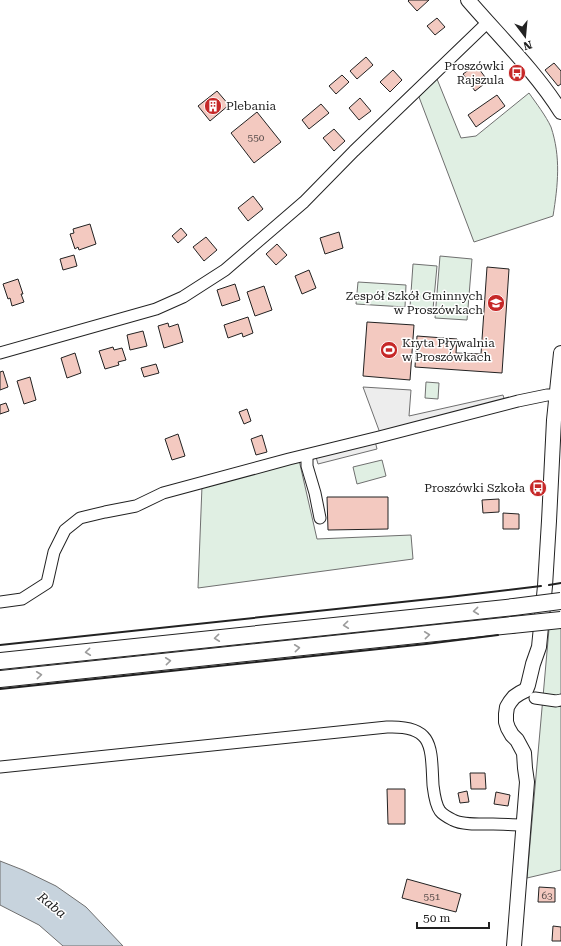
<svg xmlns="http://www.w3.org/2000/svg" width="561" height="946" font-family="'Roboto Serif',serif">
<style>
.green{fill:#e0efe3;stroke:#6f6f6f}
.parking{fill:#ededed;stroke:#6f6f6f}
.water{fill:#c7d3dd;stroke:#6f6f6f}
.building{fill:#f3c9c0;stroke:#222}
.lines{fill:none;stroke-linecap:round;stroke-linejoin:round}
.minor-casing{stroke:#222;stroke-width:13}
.major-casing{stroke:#222;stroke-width:16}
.highway-casing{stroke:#222;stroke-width:18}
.minor{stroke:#fff;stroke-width:11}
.major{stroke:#fff;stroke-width:14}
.highway{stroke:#fff;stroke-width:16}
.highway-bridge-casing{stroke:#222;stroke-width:18;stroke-linecap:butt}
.highway-bridge{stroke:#fff;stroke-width:16}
.wall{stroke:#222;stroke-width:2}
.oneway{stroke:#9c9c9c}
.labels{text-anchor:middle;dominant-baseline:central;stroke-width:3;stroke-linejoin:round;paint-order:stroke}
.number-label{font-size:10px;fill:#564c4a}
.poi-label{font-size:12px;fill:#222;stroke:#fff;text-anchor:end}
.water-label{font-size:13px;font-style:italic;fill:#222;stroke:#fff}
</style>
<rect width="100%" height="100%" fill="#fff"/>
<g class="green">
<path d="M437,79L461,138L476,136L529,93C536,103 546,116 551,127C561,157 558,185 553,216L474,242L419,97Z"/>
<polygon points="440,256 472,259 467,320 435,318"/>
<polygon points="413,264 437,266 433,309 410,307"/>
<polygon points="358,282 406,285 405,307 356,304"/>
<polygon points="426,382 439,383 438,399 425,398"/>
<polygon points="299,460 317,539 411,535 413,559 198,588 202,486"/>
<polygon points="382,460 386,476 357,484 353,467"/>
<polygon points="561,627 561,870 527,878 549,629"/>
</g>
<g class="parking">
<polygon points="363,387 411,390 409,416 503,395 505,402 380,433"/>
<polygon points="375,441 377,449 318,464 316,457"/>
</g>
<polygon class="water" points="0,861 23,870 56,886 86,907 123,946 63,946 39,925 0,905"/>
<g class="building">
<polygon points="409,0 429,0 417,11 408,1"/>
<polygon points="437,18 445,27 435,35 427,26"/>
<polygon points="366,57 373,65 357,79 350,71"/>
<polygon points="554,63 561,71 561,84 558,86 545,70"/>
<polygon points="476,65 488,81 475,91 463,74"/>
<polygon points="393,70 402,80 390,92 380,82"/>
<polygon points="342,75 349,82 336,94 329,86"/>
<polygon points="217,91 229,105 210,121 198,106"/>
<polygon points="497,95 505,106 476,127 468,115"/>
<polygon points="360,98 371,111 359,120 349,108"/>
<polygon points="321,104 329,113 309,129 302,120"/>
<polygon points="257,112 281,142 254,163 231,133"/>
<polygon points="334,129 345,141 334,151 323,138"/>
<polygon points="253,196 263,209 248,221 238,208"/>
<polygon points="90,224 96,244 79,250 78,247 75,249 70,234 74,233 73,229"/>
<polygon points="181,228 187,235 178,243 172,236"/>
<polygon points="339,232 343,248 325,254 320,238"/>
<polygon points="206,237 217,250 204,261 193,247"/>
<polygon points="277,244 287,255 276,265 266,254"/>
<polygon points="74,255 77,266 63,270 60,259"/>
<polygon points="487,267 509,269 502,373 415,367 417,336 457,339 456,353 481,354"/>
<polygon points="309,270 316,288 302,294 295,276"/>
<polygon points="18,279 23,294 21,294 24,302 12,306 10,298 8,299 3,284"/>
<polygon points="235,284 240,300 222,306 217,290"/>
<polygon points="264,286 272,310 255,316 247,292"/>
<polygon points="248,317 253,333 243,337 242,333 228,338 224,325"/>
<polygon points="367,322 414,325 410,380 363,376"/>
<polygon points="168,323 169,327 178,324 183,342 164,348 158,326"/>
<polygon points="143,331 147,346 130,350 127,335"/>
<polygon points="113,347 114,350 122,348 126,360 118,362 119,365 105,369 99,351"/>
<polygon points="75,353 81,373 67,378 61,358"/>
<polygon points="156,364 159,373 144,377 141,368"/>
<polygon points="3,371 8,387 0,390 0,372"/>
<polygon points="30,377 36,400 24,404 17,381"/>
<polygon points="6,403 9,411 0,414 0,405"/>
<polygon points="247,409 251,421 244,424 239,412"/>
<polygon points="178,434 185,456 172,460 165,439"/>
<polygon points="262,435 267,452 256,455 251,439"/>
<polygon points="327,497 388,497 388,529 328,530"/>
<polygon points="499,499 499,512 483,513 482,500"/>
<polygon points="503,513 519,514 519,529 503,529"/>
<polygon points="470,773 485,773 486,789 471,789"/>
<polygon points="387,789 405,789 405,824 388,824"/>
<polygon points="467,791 469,802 460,803 458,793"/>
<polygon points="496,792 510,795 508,806 494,804"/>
<polygon points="407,879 461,894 456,912 402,898"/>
<polygon points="539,887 555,888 555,902 538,902"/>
<polygon points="553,926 561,927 561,941 552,941"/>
</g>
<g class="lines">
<defs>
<g id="minor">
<polyline points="0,353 156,309 183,297 225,270 304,202 354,151 488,22"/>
<polyline points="307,456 307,466 315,493 320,518"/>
<polyline points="0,602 22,599 47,583 54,552 65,530 80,518 105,512 136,506 163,493 289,459 379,437 518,401 547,395 557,395"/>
<polyline points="535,698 556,701 561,700"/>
<path d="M0,767L387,727C434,725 431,747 433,785C434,793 435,804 440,811C443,815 449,818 453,820C462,825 482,824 493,824C503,824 513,825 523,825"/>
</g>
<g id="major">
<path d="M468,0C499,36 536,72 561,112"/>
<polyline points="514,946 527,782 525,768 524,753 517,740 512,735 508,728 506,722 506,714 507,707 510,702 514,697 520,693 526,690 528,685 533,664 539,647 545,586 549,521 554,420 561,353"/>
</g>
<g id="highway">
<polyline points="0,661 430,616 514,607"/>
<polyline points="0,679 512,625"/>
</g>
</defs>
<use href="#minor" class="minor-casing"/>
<use href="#major" class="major-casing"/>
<use href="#highway" class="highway-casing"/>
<use href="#minor" class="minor"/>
<use href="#major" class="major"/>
<use href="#highway" class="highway"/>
<defs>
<g id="highway-bridge">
<polyline points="514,607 561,601"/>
<polyline points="512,625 561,620"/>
</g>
</defs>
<use href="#highway-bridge" class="highway-bridge-casing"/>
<use href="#highway-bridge" class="highway-bridge"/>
<g class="wall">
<polyline points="549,585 561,583"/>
<polyline points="0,645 449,597 541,586"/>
<polyline points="0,689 426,644 498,635"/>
</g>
</g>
<defs><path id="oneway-chevron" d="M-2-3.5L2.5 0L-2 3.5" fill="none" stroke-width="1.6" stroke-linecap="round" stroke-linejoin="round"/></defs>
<g class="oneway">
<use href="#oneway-chevron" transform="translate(476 611) rotate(174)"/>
<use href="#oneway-chevron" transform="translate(346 625) rotate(174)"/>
<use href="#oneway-chevron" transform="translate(427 635) rotate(-6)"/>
<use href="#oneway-chevron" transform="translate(217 638) rotate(174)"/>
<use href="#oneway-chevron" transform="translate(297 648) rotate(-6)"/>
<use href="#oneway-chevron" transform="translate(88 652) rotate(174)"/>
<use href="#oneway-chevron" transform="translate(168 661) rotate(-6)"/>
<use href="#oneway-chevron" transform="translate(39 675) rotate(-6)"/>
</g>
<defs>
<symbol id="bus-disc" viewBox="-11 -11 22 22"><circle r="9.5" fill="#c62828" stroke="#fff"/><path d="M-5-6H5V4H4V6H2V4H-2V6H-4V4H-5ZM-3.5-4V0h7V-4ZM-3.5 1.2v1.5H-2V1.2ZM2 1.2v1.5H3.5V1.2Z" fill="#fff"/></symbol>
<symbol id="building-disc" viewBox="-11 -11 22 22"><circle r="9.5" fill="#c62828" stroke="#fff"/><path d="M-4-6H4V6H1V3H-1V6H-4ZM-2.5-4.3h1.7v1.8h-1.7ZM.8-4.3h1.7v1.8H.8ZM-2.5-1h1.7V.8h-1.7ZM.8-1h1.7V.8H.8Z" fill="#fff"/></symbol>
<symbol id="school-disc" viewBox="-11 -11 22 22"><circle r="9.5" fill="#c62828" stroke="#fff"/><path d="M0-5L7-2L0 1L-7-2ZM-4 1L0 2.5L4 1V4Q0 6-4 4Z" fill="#fff"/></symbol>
<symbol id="stadium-disc" viewBox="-11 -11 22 22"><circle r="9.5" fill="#c62828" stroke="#fff"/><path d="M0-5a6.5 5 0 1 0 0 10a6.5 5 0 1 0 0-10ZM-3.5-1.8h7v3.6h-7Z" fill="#fff"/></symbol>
</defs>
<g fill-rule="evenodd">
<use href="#bus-disc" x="507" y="63" width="20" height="20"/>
<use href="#building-disc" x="203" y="96" width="20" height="20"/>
<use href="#school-disc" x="486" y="293" width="20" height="20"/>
<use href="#stadium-disc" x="379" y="340" width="20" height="20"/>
<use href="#bus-disc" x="528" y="478" width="20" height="20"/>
</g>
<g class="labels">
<g class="number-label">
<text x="256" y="137">550</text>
<text x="547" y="895">63</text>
<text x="432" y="896">551</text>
</g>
<g class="poi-label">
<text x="504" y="66">Proszówki<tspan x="504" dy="14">Rajszula</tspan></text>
<text x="226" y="106" text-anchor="start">Plebania</text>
<text x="483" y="296">Zespół Szkół Gminnych<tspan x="483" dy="14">w Proszówkach</tspan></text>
<text x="402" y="343" text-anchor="start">Kryta Pływalnia<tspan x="402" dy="14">w Proszówkach</tspan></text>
<text x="525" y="488">Proszówki Szkoła</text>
</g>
<g class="water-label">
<text transform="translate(52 905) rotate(39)">Raba</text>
</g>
</g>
<g transform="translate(525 36) rotate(164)" stroke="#ffffff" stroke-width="3" paint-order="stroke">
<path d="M0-3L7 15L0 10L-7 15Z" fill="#222222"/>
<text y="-6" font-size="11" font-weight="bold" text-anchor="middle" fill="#222222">N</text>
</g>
<path d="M417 922v6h72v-6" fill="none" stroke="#222222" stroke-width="2"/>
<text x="423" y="922" font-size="12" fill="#222222" stroke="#ffffff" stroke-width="3" paint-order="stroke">50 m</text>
</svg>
